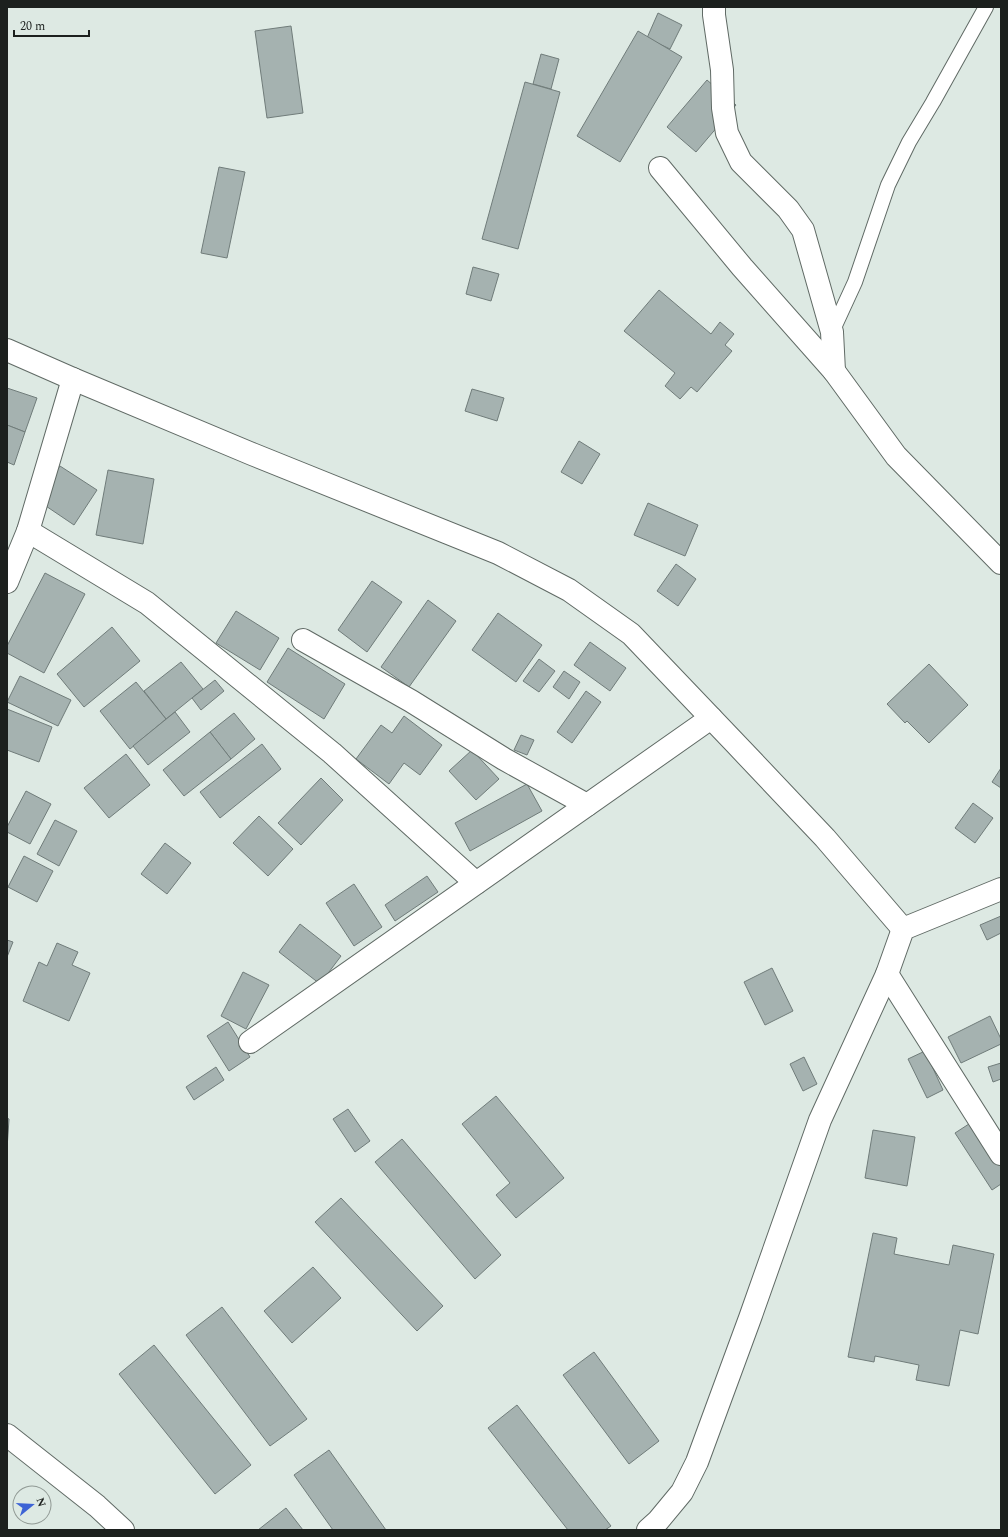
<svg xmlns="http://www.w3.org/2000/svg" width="1008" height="1537" font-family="Spectral,serif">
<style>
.building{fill:#a5b2b0;stroke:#707c7a}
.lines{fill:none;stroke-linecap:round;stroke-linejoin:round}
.lane-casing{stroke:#606a65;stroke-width:16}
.street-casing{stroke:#606a65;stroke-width:24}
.lane{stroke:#fff;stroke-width:14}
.street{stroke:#fff;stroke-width:22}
</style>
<rect width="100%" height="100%" fill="#dde9e3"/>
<g class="building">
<polygon points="658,13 682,25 670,49 647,38"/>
<polygon points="291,26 303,113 267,118 255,31"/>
<polygon points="638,31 682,57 620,162 577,136"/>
<polygon points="541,54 559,59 551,89 533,84"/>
<polygon points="707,80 736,105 696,152 667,127"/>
<polygon points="525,82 560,92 518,249 482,239"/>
<polygon points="219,167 245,172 227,258 201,253"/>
<polygon points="473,267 499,274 491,301 466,294"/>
<polygon points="659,290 711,334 720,322 734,334 725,345 732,351 697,392 691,387 680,399 665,386 675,373 624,331"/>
<polygon points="7,388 37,398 25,432 7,425"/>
<polygon points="472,389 504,398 497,421 465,411"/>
<polygon points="7,425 25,432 14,465 7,462"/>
<polygon points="579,441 600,454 582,484 561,472"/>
<polygon points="60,466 97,490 74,525 37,500"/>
<polygon points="108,470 154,479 143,544 96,535"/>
<polygon points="648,503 698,525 685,556 634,535"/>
<polygon points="676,564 696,579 678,606 657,591"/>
<polygon points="45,573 85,594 44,673 7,653 7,646"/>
<polygon points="372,581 402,602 367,652 338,630"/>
<polygon points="428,600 456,621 409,687 381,667"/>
<polygon points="236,611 279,638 260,670 216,643"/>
<polygon points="498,613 542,645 516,682 472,650"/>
<polygon points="112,627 140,661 84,707 57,674"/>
<polygon points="590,642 626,668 610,691 574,665"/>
<polygon points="288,648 345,684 324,719 267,682"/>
<polygon points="539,659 555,671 539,692 523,681"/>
<polygon points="181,662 203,689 166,719 144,691"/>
<polygon points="929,664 968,705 929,743 907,721 905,723 887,704"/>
<polygon points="564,671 580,682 569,699 553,687"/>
<polygon points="20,676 71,700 58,726 7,702"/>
<polygon points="215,680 224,691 201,710 192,698"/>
<polygon points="136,682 166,719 130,749 100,711"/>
<polygon points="586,691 601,702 572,743 557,732"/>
<polygon points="7,709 52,727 39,762 7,750"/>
<polygon points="175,712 190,732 148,765 133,746"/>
<polygon points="234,713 255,739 231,759 210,732"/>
<polygon points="404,716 442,745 420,775 404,763 389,784 356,759 381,725 392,733"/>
<polygon points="210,732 231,759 184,796 163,770"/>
<polygon points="521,735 534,740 527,755 514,750"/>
<polygon points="262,744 281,769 220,818 200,792"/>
<polygon points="472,750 499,779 476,800 449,771"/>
<polygon points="126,754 150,785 109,818 84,788"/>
<polygon points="1001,768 1001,788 992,782"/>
<polygon points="321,778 343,800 301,845 278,823"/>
<polygon points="527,784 542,811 470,851 455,823"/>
<polygon points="26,791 51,804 30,844 7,832 7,827"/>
<polygon points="973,803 993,818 975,843 955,828"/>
<polygon points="259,816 293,849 268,876 233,843"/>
<polygon points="55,820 77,831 59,866 37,854"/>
<polygon points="165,843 191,863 167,894 141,874"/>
<polygon points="24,856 53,871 37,902 8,887"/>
<polygon points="427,876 438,892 395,921 385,905"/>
<polygon points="354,884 382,927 354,946 326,903"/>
<polygon points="1001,916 1001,933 987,940 980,925"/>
<polygon points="300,924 341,956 320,984 279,952"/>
<polygon points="7,940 13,942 7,957"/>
<polygon points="57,943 78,952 72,965 90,973 69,1021 23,1001 39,962 47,966"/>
<polygon points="772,968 793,1011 765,1025 744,982"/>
<polygon points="243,972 269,985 246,1029 221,1016"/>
<polygon points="990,1016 1001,1039 1001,1044 961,1063 948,1037"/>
<polygon points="228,1022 250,1057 229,1071 207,1036"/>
<polygon points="925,1051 943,1090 927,1098 908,1059"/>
<polygon points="804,1057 817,1084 803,1091 790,1064"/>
<polygon points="1001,1063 1001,1079 993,1082 988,1067"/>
<polygon points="216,1067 224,1080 194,1100 186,1087"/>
<polygon points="496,1096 564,1178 516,1218 496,1195 510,1183 462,1124"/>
<polygon points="348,1109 370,1141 355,1152 333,1119"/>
<polygon points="7,1118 9,1119 7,1149"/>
<polygon points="972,1122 1001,1166 1001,1184 992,1190 955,1133"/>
<polygon points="873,1130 915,1137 907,1186 865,1178"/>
<polygon points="402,1139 501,1255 475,1279 375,1162"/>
<polygon points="341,1198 443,1306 417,1331 315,1222"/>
<polygon points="873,1233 897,1238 894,1254 949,1265 953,1245 994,1254 978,1334 960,1330 949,1386 916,1380 919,1365 875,1356 874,1362 848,1357"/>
<polygon points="313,1267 341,1298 292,1343 264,1311"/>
<polygon points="222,1307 307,1419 270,1446 186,1335"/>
<polygon points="154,1345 251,1465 215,1494 119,1374"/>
<polygon points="594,1352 659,1441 629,1464 563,1375"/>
<polygon points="517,1405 611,1526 605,1530 568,1530 488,1428"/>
<polygon points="329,1450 386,1530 333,1530 294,1475"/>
<polygon points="286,1508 303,1530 258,1530"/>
</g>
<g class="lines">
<defs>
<polyline id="lane" points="832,332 855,282 888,185 909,142 933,102 986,7"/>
<g id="street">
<polyline points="714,7 714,15 722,70 723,108 727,133 741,162 788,209 803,230 832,332 834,371"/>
<polyline points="660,168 742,267 834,371 896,456 1001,563"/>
<polyline points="7,350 73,379 252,454 498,553 569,590 631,634 736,744 825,838 903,929"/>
<polyline points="28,531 147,603 332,753 476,883"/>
<polyline points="7,582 28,531 73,379"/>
<polyline points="303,640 411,701 504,759 587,805"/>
<polyline points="887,974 1001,1154"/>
<polyline points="250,1042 711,718"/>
<polyline points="7,1435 97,1506 123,1530"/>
<polyline points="648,1530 658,1521 682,1492 697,1462 750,1318 820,1120 887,974 903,929 1001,889"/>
</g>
</defs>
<use href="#lane" class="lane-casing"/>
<use href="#street" class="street-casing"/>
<use href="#lane" class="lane"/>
<use href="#street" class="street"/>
</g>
<rect width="1008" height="1537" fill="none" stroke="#1c201e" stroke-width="16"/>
<g transform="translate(32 1505) rotate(72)"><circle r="19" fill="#dde9e3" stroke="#909994"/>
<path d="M0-3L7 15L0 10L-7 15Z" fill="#3d63d5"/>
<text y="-6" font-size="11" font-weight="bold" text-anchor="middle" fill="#1c201e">N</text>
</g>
<path d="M14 30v6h75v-6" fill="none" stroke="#1c201e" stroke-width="2"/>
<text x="20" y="30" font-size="12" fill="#1c201e" stroke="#dde9e3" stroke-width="3" paint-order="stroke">20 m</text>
</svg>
